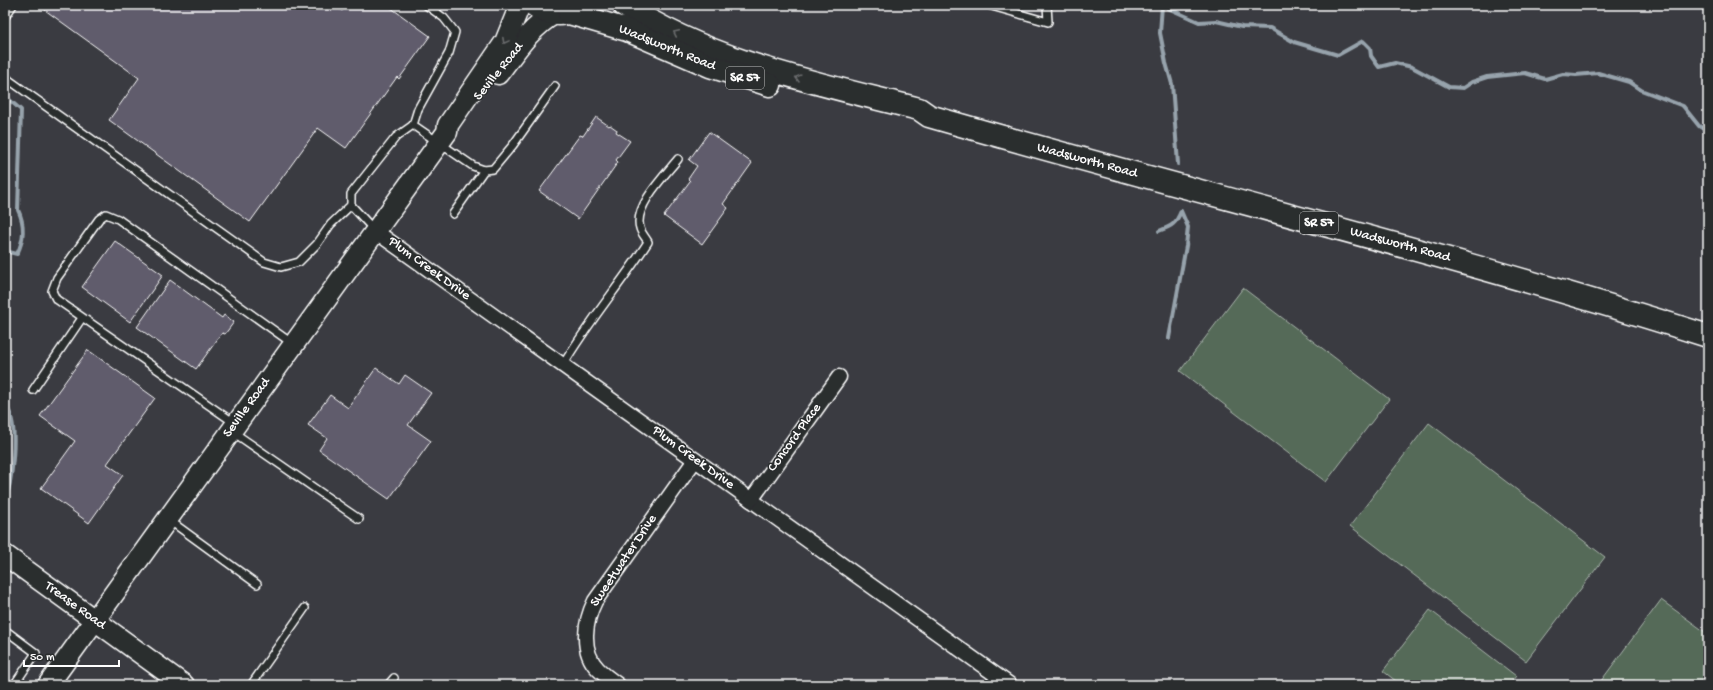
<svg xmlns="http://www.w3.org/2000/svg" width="1713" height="690" font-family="'Gochi Hand',sans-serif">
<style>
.green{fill:#546b58;stroke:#aab5ac}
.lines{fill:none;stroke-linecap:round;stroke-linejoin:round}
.stream{stroke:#97a3ac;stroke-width:4}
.building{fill:#605b6c;stroke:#fff}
.lane-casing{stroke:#fff;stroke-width:10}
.street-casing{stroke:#fff;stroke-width:17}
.secondary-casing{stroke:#fff;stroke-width:23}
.highway-casing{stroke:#fff;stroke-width:25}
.lane{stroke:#2a2d2e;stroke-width:7}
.street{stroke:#2a2d2e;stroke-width:14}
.secondary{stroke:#2a2d2e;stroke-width:20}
.highway{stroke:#2a2d2e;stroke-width:22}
.oneway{stroke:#6a6c6d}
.labels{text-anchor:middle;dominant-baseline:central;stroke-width:3;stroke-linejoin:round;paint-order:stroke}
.shield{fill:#2a2d2e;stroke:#bfc0c0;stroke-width:1}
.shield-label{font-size:13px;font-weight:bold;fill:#fff}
.street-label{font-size:14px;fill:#fff;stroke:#2a2d2e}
</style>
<rect width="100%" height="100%" fill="#3a3b41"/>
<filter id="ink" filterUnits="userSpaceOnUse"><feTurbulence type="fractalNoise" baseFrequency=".025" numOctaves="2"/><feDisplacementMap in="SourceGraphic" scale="8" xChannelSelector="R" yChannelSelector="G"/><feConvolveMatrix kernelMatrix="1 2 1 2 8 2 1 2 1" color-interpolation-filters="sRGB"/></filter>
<g filter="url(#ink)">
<g class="green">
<polygon points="1243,288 1389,399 1326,482 1180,371"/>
<polygon points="1429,423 1605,557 1526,661 1350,526"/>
<polygon points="1661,600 1708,634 1708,685 1598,685"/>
<polygon points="1430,610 1516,676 1509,685 1401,685 1383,671"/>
</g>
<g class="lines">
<g class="stream">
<polyline points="1161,5 1199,22 1216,21 1242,27 1270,28 1294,42 1338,55 1363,41 1370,48 1371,56 1379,67 1395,63 1412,67 1449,87 1463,88 1472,82 1487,77 1525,73 1545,79 1563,74 1576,75 1598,73 1629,82 1641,90 1683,106 1699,126 1708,132"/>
<polyline points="1162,5 1160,33 1166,63 1172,84 1178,164"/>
<path d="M5,96L21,110L18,210C25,224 24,240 17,254L5,251"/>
<path d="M1159,231C1172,226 1176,224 1181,211"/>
<polyline points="1169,338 1186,246 1188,227 1181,211"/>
<path d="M5,403C7,407 10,412 11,417C17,436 12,483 5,501"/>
</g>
</g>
<g class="building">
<polygon points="38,5 335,5 342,11 346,5 387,5 430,36 399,79 397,77 346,148 318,128 250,222 109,120 139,78"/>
<polygon points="596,117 609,126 610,125 617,130 616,132 630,141 616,160 618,162 578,219 539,191 580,135 583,136"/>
<polygon points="709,132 752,163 723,204 728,208 702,244 664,216 690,181 688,179 697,166 689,160"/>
<polygon points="115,241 163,275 130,322 82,287"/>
<polygon points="170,280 222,318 224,315 234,322 225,334 222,333 196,369 137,327"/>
<polygon points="88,350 155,398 107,464 123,475 89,523 41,488 75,441 40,416"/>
<polygon points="376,368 399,384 405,375 431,393 408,425 431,441 389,499 319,450 327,438 308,425 330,395 348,408"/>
</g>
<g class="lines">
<defs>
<g id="lane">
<polyline points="988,5 1048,22 1047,5"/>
<polyline points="5,17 13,5"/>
<polyline points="5,75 9,80 264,262 281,267 299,262 317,244 331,224 351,205"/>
<polyline points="413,125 473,166 484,170 493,169 513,145 555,86"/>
<polyline points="453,214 484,170"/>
<polyline points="375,231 351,205 351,194 396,137 413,125 418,109 449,53 455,32 444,18 426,5"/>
<path d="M563,365C588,322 621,284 648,242C646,238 641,233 640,228C633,207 665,175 678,159"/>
<polyline points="33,390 82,318"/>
<polyline points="236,424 56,299 52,291 57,278 99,219 106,214 118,219 293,344"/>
<polyline points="233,432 359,519"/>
<polyline points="169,520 257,584"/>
<polyline points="5,630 36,653 14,685"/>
<polyline points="251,685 305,608"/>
<polyline points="388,685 394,678"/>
</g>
<g id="street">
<polyline points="375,231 1010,685"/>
<polyline points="751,500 839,377"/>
<path d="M618,685C611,680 604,675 598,669C580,651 585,621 595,601L695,460"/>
</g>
<g id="secondary">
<path d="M498,74C515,52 530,28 554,14"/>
<polyline points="5,555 184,685"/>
<polyline points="48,685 447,132 448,125 505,42 520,5"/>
</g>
<g id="highway">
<path d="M534,5C548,16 566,17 581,7"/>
<path d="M624,5C710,62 821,84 919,109L929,116C1188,191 1451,254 1708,336"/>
<polyline points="569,13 627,30 710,66 770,85"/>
</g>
</defs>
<use href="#lane" class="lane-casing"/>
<use href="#street" class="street-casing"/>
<use href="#secondary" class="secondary-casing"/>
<use href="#highway" class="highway-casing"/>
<use href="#lane" class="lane"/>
<use href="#street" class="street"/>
<use href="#secondary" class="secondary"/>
<use href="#highway" class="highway"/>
</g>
<defs><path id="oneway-chevron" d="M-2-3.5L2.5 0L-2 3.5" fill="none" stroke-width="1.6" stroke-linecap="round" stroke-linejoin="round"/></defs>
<g class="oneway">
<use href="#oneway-chevron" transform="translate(676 33) rotate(-155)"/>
<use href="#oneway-chevron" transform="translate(505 41) rotate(118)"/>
<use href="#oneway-chevron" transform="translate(798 78) rotate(-165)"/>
</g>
</g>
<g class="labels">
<g class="shield">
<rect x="726" y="67" width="38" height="22" rx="3"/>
<rect x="1300" y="212" width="38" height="22" rx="3"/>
</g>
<g class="shield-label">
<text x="745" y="78">SR 57</text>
<text x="1319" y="223">SR 57</text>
</g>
<g class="street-label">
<text transform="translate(667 48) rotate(22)">Wadsworth Road</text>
<text transform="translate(499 72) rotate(-51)">Seville Road</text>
<text transform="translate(1087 161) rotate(15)">Wadsworth Road</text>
<text transform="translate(1400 245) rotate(15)">Wadsworth Road</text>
<text transform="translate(429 269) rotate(36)">Plum Creek Drive</text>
<text transform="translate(247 408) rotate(-54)">Seville Road</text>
<text transform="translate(795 438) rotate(-54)">Concord Place</text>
<text transform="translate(693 458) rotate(36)">Plum Creek Drive</text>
<text transform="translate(624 561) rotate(-56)">Sweetwater Drive</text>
<text transform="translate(75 606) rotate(36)">Trease Road</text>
</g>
</g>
<rect width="1713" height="690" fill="none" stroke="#2a2d2e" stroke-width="20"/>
<rect x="10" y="10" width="1693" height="670" fill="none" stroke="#fff" stroke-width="1.5" filter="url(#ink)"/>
<path d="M24 660v6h95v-6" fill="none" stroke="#ffffff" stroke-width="2"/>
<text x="30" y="660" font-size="12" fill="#ffffff" stroke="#2a2d2e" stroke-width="3" paint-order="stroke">50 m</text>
</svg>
